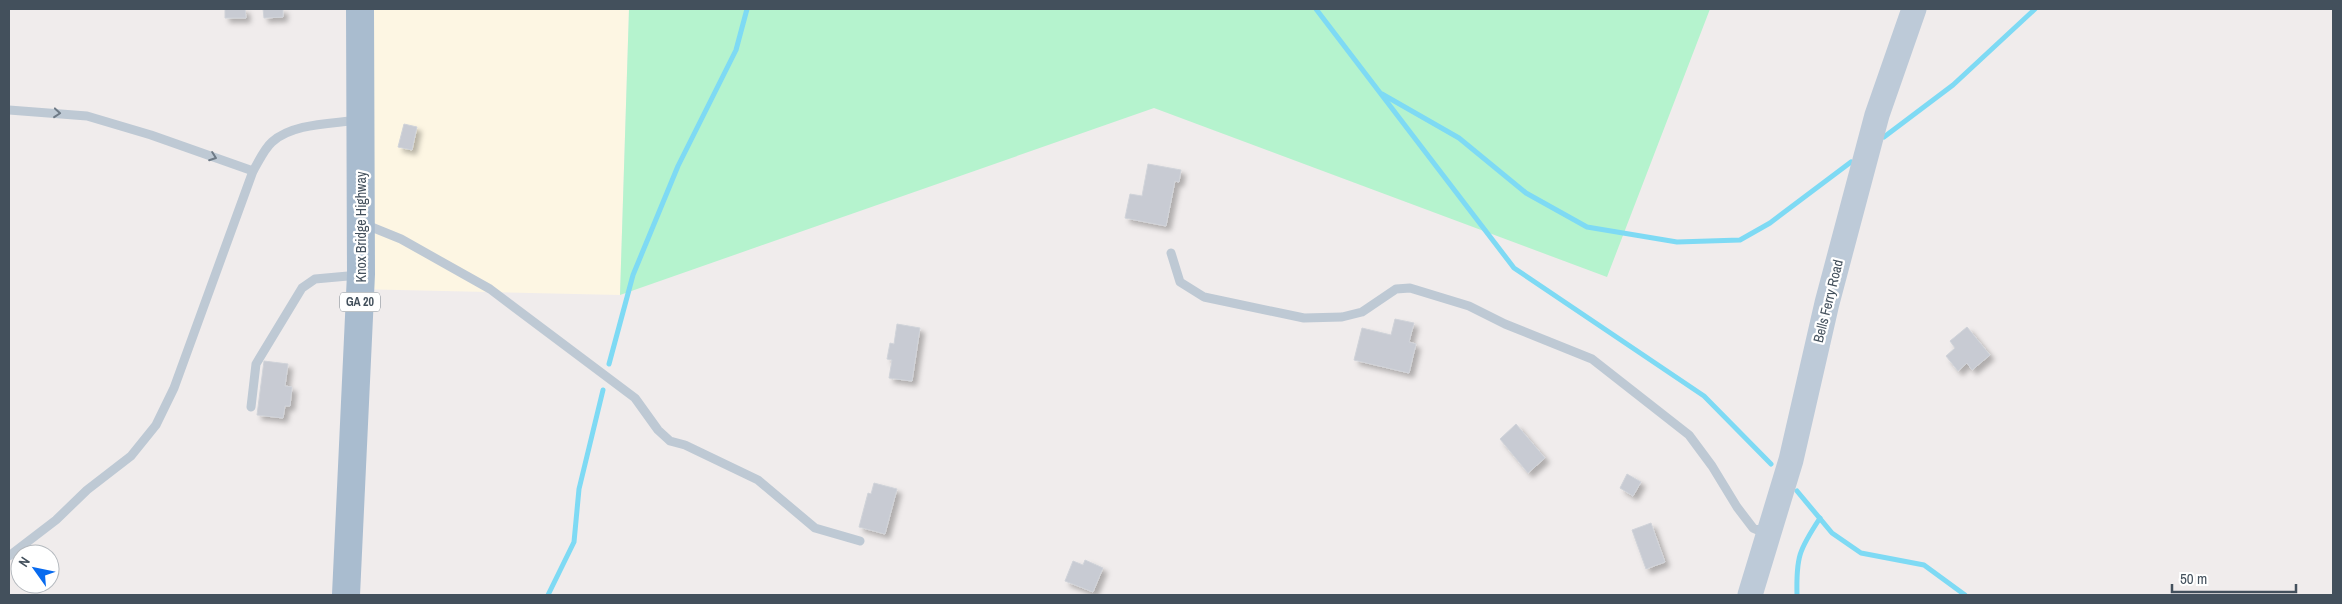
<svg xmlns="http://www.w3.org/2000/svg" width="2342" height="604" font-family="'Archivo Narrow',sans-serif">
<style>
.commercial{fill:#fdf6e3}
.green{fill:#b5f3ce}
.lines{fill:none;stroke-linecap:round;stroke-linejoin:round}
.stream{stroke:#7edaf4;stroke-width:5}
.building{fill:#c8cbd3;stroke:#d0d3d9;filter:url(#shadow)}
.service{stroke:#bec9d4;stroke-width:9}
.secondary{stroke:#bdcad8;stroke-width:25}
.primary{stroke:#a9bccf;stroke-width:28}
.oneway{stroke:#6e7a86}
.labels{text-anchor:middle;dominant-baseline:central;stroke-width:4.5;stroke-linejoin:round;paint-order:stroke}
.shield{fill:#fff;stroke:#7b848d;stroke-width:1}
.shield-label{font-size:12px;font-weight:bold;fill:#43505c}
.street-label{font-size:14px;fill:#43505c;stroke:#fff}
</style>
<defs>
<filter id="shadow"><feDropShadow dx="4.5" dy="4.5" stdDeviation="2.5" flood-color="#0004"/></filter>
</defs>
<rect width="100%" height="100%" fill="#f0ecec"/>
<polygon class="commercial" points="352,9 629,9 620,295 354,289"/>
<polygon class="green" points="629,9 1710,9 1607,277 1154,108 620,295"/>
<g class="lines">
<g class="stream">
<polyline points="1316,9 1514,268 1704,396 1771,464"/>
<polyline points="1382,94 1459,138 1526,193 1587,227 1677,242 1740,240 1770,223 1851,162"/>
<polyline points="1884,137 1953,85 2035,9"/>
<polyline points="609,364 633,275 678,166 736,50 747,9"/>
<polyline points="1797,491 1832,533 1861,553 1924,565 1965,595"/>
<polyline points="548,595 574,542 579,489 603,390"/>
<path d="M1797,595C1796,557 1799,550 1820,518"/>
</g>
</g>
<g class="building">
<polygon points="225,9 245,9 246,18 225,18"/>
<polygon points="263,9 283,9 283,17 264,18"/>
<polygon points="404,124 417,127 412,150 398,147"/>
<polygon points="1148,164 1181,170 1179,182 1175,181 1166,226 1125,218 1130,194 1142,196"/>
<polygon points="1395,319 1414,323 1409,342 1416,344 1409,373 1354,360 1362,328 1391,335"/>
<polygon points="897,324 920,328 912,381 889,378 892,360 887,359 890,343 894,344"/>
<polygon points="1967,327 1990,355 1972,370 1967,363 1958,371 1946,356 1955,348 1950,341"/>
<polygon points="264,361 288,364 285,386 292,387 290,406 285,406 283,418 257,415"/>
<polygon points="1516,424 1545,458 1528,473 1500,439"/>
<polygon points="1627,474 1641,482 1633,496 1620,488"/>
<polygon points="874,483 897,489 885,534 859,527 868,493 871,494"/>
<polygon points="1651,523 1665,562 1646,569 1632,530"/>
<polygon points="1085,560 1103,568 1093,592 1065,581 1073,561 1083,565"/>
</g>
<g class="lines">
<g class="service">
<polyline points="9,110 87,116 151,135 253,171"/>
<polyline points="364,224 401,239 490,289 635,398 658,430 670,441 685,445 758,480 815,528 860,541"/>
<polyline points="1171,253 1180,282 1204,297 1304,318 1342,317 1362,312 1396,289 1410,288 1469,306 1505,324 1592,359 1689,435 1712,466 1737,507 1753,528 1767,534"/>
<polyline points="251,407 256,364 302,288 315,279 359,275"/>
<path d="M9,556L56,520L87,490L131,456L156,425L174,388L253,171C258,163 264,149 272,142C293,123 332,124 358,120"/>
</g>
<polyline class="secondary" points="1750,595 1791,460 1827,303 1877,115 1914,9"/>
<polyline class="primary" points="346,595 361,274 360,9"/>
</g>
<defs><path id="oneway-chevron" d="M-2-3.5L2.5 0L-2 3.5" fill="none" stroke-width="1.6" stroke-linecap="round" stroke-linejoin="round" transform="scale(1.25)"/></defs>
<g class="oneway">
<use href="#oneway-chevron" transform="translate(57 113) rotate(5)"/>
<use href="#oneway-chevron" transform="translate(213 157) rotate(20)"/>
</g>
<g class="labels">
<rect class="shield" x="340" y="292.5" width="40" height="19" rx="4"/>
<g class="shield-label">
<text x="360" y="302">GA 20</text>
</g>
<g class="street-label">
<text transform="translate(361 227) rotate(-90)">Knox Bridge Highway</text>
<text transform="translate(1828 301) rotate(-76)">Bells Ferry Road</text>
</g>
</g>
<rect width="2342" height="604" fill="none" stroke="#43505c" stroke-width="20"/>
<g transform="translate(35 569) rotate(303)"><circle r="24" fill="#ffffff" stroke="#b4b9be"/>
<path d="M0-4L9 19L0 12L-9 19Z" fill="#076aef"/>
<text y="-8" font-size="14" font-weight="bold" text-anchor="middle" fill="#43505c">N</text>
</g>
<path d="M2172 584v8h124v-8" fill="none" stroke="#43505c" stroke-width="2.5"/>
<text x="2180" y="584" font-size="15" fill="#43505c" stroke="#ffffff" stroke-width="4" paint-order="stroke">50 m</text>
</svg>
